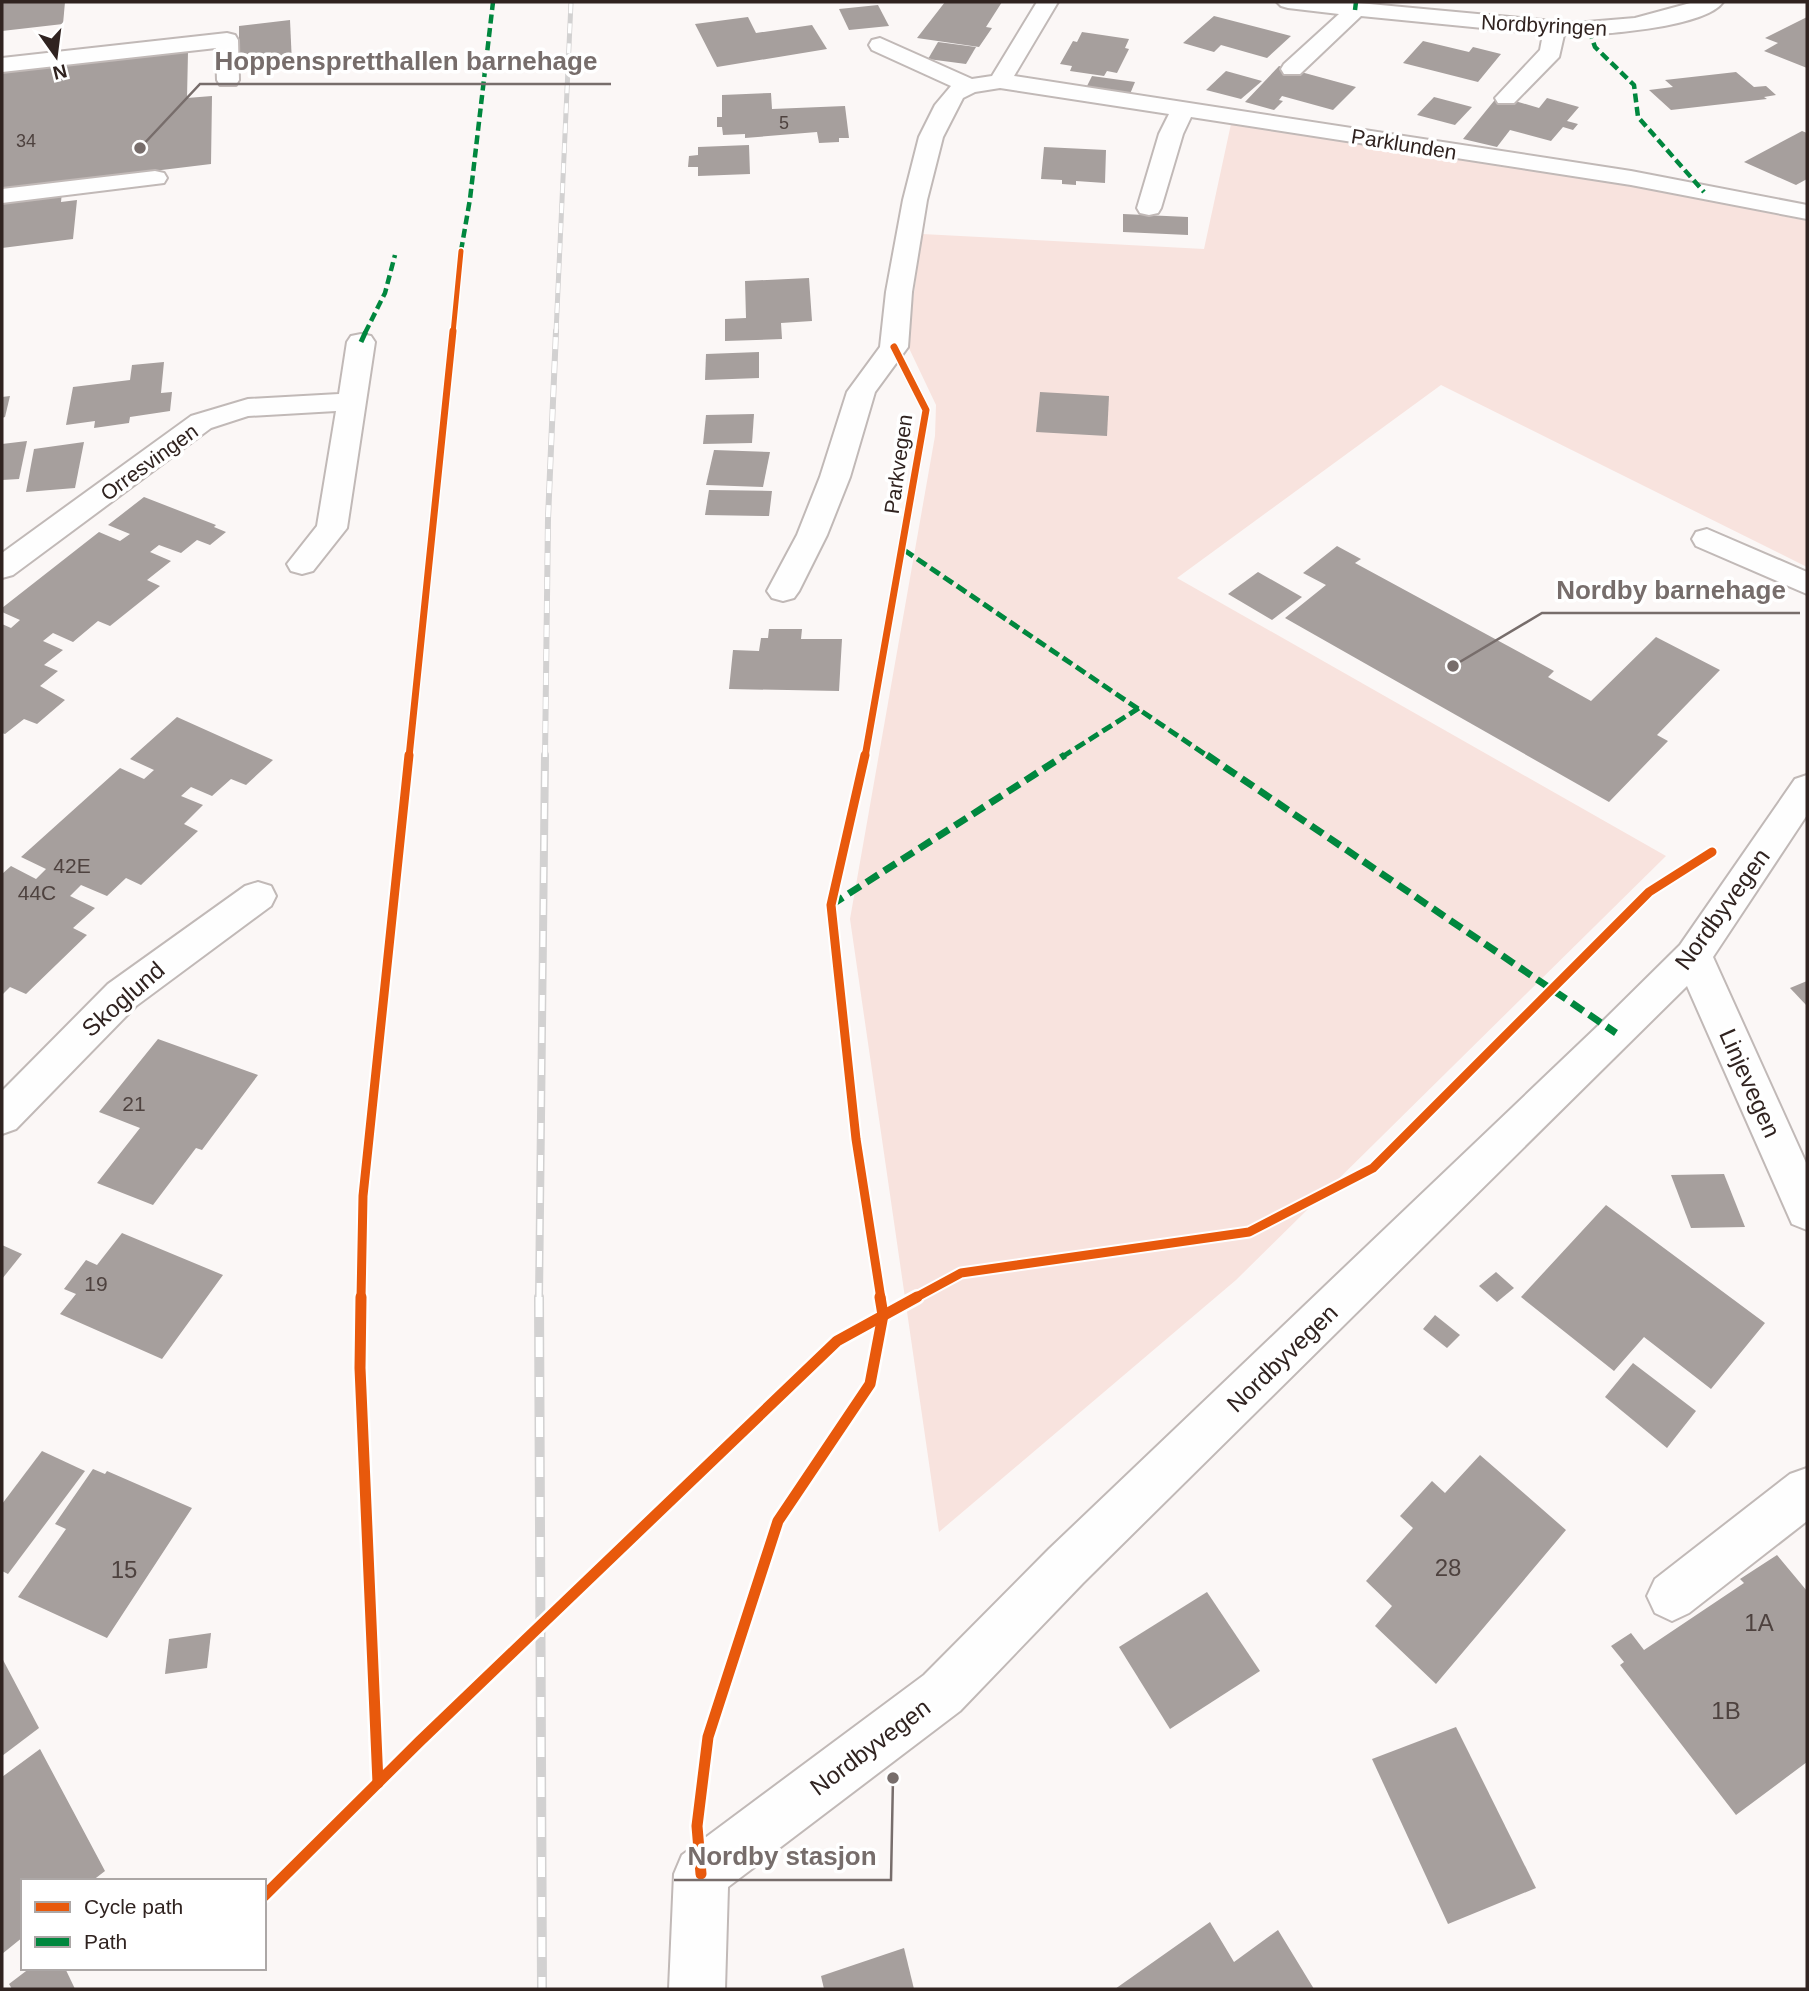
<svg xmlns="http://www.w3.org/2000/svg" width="1809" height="1991" font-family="Helvetica,sans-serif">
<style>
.green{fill:#f8e3de}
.building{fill:#a69f9d}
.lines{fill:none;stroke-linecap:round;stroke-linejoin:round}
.minor-casing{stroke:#c1b9b7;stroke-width:4}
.minor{fill:#fefefe;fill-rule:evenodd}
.rail-far3-casing{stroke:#d2d1d1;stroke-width:5}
.rail-far2-casing{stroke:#d2d1d1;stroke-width:6}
.rail-far1-casing{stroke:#d2d1d1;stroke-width:8}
.rail-casing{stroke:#d2d1d1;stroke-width:10}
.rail-far3{stroke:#fff;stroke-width:3.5;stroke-dasharray:10;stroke-linecap:butt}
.rail-far2{stroke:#fff;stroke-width:4.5;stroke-dasharray:12;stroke-linecap:butt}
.rail-far1{stroke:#fff;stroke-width:5;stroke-dasharray:16;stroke-linecap:butt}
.rail{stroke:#fff;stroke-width:7;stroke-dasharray:20;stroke-linecap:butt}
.quiet-far2{stroke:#00873e;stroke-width:4.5;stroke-dasharray:9 4.5;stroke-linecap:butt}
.quiet-far1{stroke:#00873e;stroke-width:5;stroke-dasharray:11 5;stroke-linecap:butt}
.quiet{stroke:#00873e;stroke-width:7;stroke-dasharray:14 7;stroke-linecap:butt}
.cycleway-far3-casing{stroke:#fff;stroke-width:8}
.cycleway-far2-casing{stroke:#fff;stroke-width:10}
.cycleway-far1-casing{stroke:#fff;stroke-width:13}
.cycleway-casing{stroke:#fff;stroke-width:16}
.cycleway-far3{stroke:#e8590c;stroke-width:5}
.cycleway-far2{stroke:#e8590c;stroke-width:7}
.cycleway-far1{stroke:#e8590c;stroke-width:9}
.cycleway{stroke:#e8590c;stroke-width:11}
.labels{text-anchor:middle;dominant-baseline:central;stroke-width:7;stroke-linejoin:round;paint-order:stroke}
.far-number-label{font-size:18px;fill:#4e423f}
.far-street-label{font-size:21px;fill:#302320;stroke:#fff}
.number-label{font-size:21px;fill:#4e423f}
.street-label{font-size:24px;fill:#302320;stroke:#fff}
.near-number-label{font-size:24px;fill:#4e423f}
.leader{fill:none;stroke:#776d6b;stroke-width:2.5}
.callout-dot{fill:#776d6b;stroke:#fff;stroke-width:2.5}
.callout-label{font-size:26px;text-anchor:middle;font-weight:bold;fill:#776d6b;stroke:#fff;stroke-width:7;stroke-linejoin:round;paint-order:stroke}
</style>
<rect width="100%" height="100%" fill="#fbf7f6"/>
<polygon class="green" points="1231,124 1439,153 1647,188 1807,221 1807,567 1441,385 1177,578 1666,856 1236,1280 939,1532 850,919 935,436 936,405 907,344 922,234 1204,249"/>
<g class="building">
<polygon points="2,2 65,2 63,24 2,31"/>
<polygon points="945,2 1002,2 986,27 992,28 979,47 917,38"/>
<polygon points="878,5 889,26 849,30 839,9"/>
<polygon points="1214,16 1291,36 1267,58 1221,45 1214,52 1183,43"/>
<polygon points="748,17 756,33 812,25 827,49 717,67 695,24"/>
<polygon points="1807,17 1807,68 1764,51 1778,43 1765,38"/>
<polygon points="290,20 292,64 239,70 239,26"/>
<polygon points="1082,32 1129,39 1125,48 1129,49 1117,73 1107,71 1104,76 1070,71 1072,66 1060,64 1073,41 1077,42"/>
<polygon points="1423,41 1469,52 1473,47 1501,54 1478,82 1403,63"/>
<polygon points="938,42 976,47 966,64 928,59"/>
<polygon points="188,52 187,98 212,96 211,164 63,182 61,202 77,200 73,239 2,248 2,72"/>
<polygon points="1279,66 1356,87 1333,110 1282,96 1279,100 1283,101 1274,110 1245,102"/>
<polygon points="1226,71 1262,81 1241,99 1206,90"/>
<polygon points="1736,72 1754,87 1766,86 1776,95 1764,97 1767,99 1671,110 1649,90 1673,87 1665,80"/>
<polygon points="1092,76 1135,82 1130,94 1086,88"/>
<polygon points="771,93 772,109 845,106 849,138 839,138 839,142 819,143 817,132 745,138 745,134 723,135 722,127 717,127 717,117 722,117 722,95"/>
<polygon points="1498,96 1539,108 1547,98 1579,107 1567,121 1578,124 1573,130 1563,127 1551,141 1510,130 1497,147 1463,139"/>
<polygon points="1434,97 1472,107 1455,125 1417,115"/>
<polygon points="1802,131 1807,133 1807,179 1796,185 1744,162"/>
<polygon points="749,145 750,174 698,176 698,167 688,167 689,156 698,155 698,147"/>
<polygon points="1044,147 1106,150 1105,183 1076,181 1076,185 1062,184 1062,180 1041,179"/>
<polygon points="1123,214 1188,217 1188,235 1123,232"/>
<polygon points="809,278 812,321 781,323 782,339 725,341 725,319 746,318 745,281"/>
<polygon points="759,352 759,378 705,380 706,354"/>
<polygon points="164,362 161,393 172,392 170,411 130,417 129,423 94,428 95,421 66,425 73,387 130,380 132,365"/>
<polygon points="1040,392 1109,396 1107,436 1036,432"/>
<polygon points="10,396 5,417 2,418 2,397"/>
<polygon points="754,414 752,443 703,444 706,415"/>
<polygon points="27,441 19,479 2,480 2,444"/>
<polygon points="84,442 75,488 26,492 34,449"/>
<polygon points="714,450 770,452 763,487 706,485"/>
<polygon points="709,490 772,491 769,516 705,515"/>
<polygon points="144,497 216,525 214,527 226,532 210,545 197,540 181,553 159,545 150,552 171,561 147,580 160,586 110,626 98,621 73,642 53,633 43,641 63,650 44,665 58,671 40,686 65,700 37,724 24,719 5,734 2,733 2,624 11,628 20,620 2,612 2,608 99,532 120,541 130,534 108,525"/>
<polygon points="1337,546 1361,559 1355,563 1554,671 1548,677 1591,701 1656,637 1720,670 1657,735 1668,741 1609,802 1285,618 1326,585 1303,573"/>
<polygon points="1258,572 1302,597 1272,620 1228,594"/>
<polygon points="769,629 802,629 801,639 842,639 839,691 729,689 733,650 759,651 761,638 768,638"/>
<polygon points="177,717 273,760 246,785 231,779 212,796 191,787 181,796 203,805 184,824 198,831 141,885 126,878 107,896 81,885 70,896 95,908 73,928 87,935 26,994 10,987 2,995 2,874 11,866 36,879 46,869 21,857 120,768 144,779 154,770 130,759"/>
<polygon points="1807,981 1807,1006 1790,988"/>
<polygon points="158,1039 258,1075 202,1150 196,1148 153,1205 97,1183 140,1128 99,1112"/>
<polygon points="1724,1174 1745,1227 1691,1228 1671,1175"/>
<polygon points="1606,1205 1765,1323 1711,1389 1644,1337 1614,1371 1521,1297"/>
<polygon points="122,1233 223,1275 162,1359 60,1314 76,1294 64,1289 86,1260 97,1265"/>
<polygon points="2,1245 22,1254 2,1279"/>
<polygon points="1496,1272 1514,1288 1497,1302 1479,1286"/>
<polygon points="1435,1315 1460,1335 1447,1348 1423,1329"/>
<polygon points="1633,1363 1696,1411 1667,1448 1605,1397"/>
<polygon points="42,1451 85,1471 8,1574 2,1571 2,1504"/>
<polygon points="1480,1455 1566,1530 1436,1684 1375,1626 1392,1606 1366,1581 1413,1528 1400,1516 1432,1481 1445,1493"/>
<polygon points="93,1469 105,1474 107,1471 192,1508 107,1638 18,1597 66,1529 55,1524"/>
<polygon points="1777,1555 1807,1591 1807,1762 1736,1815 1620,1665 1624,1662 1611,1646 1631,1633 1644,1650 1744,1583 1740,1579"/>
<polygon points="1207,1592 1260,1671 1170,1729 1119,1647"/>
<polygon points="211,1633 207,1668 165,1674 169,1639"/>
<polygon points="2,1658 39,1728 2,1756"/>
<polygon points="1456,1727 1536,1888 1448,1924 1372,1759"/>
<polygon points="40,1749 105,1871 92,1881 23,1881 23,1937 2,1954 2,1777"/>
<polygon points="1210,1922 1234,1962 1278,1930 1314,1989 1115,1989"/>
<polygon points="904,1948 914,1989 824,1989 821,1976"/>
<polygon points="30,1968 65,1968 75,1989 12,1989 9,1984"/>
</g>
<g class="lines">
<defs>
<g id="minor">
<polygon points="1037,2 1058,2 1014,76 1631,171 1807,205 1807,219 1631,185 1191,117 1183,134 1161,208 1158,213 1149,215 1140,213 1137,208 1159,134 1169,114 1000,88 975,92 963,98 943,137 927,200 912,292 908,347 875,392 850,477 827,535 799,591 794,598 783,601 772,598 767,591 797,535 820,477 847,392 880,347 886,292 903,200 919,137 935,105 951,86 872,50 869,45 872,40 880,38 972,79 992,76"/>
<path d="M1277,2H1348L1575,23L1635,18L1694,2H1723C1705,28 1595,36 1564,35L1559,57L1514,103H1498L1495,98L1540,50L1543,34L1361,16L1300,74H1284L1281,69L1284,64L1339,14L1288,8L1281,6Z"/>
<polygon points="227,33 235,35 238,40 239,80 236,85 220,85 217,80 216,48 2,72 2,58"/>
<polygon points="155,171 164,173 167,178 164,183 2,203 2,189"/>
<polygon points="361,334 371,336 375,342 347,528 313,571 302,574 291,571 287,564 317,526 336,411 248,416 211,428 13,575 2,578 2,553 191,416 248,399 339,394 347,342 351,336"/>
<polygon points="1707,529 1807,572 1807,594 1696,546 1692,539 1696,532"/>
<polygon points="1807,775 1807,815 1713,957 1807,1165 1807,1230 1792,1224 1687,986 1083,1583 960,1711 728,1887 725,1989 669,1989 674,1874 682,1855 924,1675 1049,1549 1602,1022 1680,945 1795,779"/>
<polygon points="258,882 271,886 276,896 271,906 136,1006 16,1129 2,1134 2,1091 108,984 245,886"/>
<polygon points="1807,1468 1807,1521 1689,1613 1672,1621 1655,1613 1647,1596 1655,1579 1790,1474"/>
</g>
</defs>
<use href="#minor" class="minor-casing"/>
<use href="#minor" class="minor"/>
<defs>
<polyline id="rail-far3" points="556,333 571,2"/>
<polyline id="rail-far2" points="545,757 548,519 556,331"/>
<polyline id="rail-far1" points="539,1299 545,755"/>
<polyline id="rail" points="539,1297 542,1989"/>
</defs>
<use href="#rail-far3" class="rail-far3-casing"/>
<use href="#rail-far2" class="rail-far2-casing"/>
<use href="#rail-far1" class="rail-far1-casing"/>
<use href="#rail" class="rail-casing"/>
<use href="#rail-far3" class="rail-far3"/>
<use href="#rail-far2" class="rail-far2"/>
<use href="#rail-far1" class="rail-far1"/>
<use href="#rail" class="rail"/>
<g class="quiet-far2">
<polyline points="1355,10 1356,2"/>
<polyline points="1589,30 1595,47 1634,85 1638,117 1704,192"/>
<polyline points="461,251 470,199 493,2"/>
<polyline points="365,333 385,293 395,255"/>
</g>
<g class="quiet-far1">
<polyline points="361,342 366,331"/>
<polyline points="904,550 1209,757"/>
<polyline points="1062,757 1139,708"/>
</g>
<g class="quiet">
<polyline points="1207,755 1616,1033"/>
<polyline points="831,905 1065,755"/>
</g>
<defs>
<polyline id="cycleway-far3" points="453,333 461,251"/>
<g id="cycleway-far2">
<polyline points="409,757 453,331"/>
<polyline points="865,757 926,410 894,347"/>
</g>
<g id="cycleway-far1">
<polyline points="865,755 831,905 856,1139 881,1299"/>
<polyline points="361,1299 363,1196 409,755"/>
<polyline points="913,1299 961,1273 1249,1232 1373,1168 1649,892 1712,852"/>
</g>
<g id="cycleway">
<polyline points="361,1297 360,1368 378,1783"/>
<polyline points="701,1874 697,1826 708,1737 778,1521 870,1384 883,1315 880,1297"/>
<polyline points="264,1896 419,1742 837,1341 917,1297"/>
</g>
</defs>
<use href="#cycleway-far3" class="cycleway-far3-casing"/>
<use href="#cycleway-far2" class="cycleway-far2-casing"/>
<use href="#cycleway-far1" class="cycleway-far1-casing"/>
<use href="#cycleway" class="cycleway-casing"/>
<use href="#cycleway-far3" class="cycleway-far3"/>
<use href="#cycleway-far2" class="cycleway-far2"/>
<use href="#cycleway-far1" class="cycleway-far1"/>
<use href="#cycleway" class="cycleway"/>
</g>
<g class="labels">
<g class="far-number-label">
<text x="784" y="123">5</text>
<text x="26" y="141">34</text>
</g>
<g class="far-street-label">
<text transform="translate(1544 25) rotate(3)">Nordbyringen</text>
<text transform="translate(1404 144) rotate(9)">Parklunden</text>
<text transform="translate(149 462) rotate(-36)">Orresvingen</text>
<text transform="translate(898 464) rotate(-82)">Parkvegen</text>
</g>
<g class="number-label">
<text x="72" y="865">42E</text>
<text x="37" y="892">44C</text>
<text x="134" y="1103">21</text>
<text x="96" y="1283">19</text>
</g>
<g class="street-label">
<text transform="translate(1722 909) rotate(-54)">Nordbyvegen</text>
<text transform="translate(123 999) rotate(-41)">Skoglund</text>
<text transform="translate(1750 1083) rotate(66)">Linjevegen</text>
<text transform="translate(1282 1358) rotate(-44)">Nordbyvegen</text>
<text transform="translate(870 1747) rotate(-37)">Nordbyvegen</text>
</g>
<g class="near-number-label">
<text x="1448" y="1567">28</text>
<text x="124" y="1569">15</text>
<text x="1759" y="1622">1A</text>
<text x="1726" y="1710">1B</text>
</g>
</g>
<path class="leader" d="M140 148L200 84H611M1453 666L1542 613H1800M893 1778L891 1880H674"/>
<g class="callout-dot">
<circle cx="140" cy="148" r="7"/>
<circle cx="1453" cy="666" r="7"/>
<circle cx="893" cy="1778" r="7"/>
</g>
<g class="callout-label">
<text x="406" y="70">Hoppenspretthallen barnehage</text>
<text x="1671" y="599">Nordby barnehage</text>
<text x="782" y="1865">Nordby stasjon</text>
</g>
<rect width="1809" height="1991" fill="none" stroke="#302320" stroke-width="7"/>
<rect x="21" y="1879" width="245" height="91" fill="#ffffff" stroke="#aca7a6" stroke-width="2"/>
<rect x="35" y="1902" width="35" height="10" fill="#e8590c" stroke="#aca7a6" stroke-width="2"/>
<text x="84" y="1914" font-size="21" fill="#302320">Cycle path</text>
<rect x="35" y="1937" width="35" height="10" fill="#00873e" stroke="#aca7a6" stroke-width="2"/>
<text x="84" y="1949" font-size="21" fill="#302320">Path</text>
<g transform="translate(56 56) rotate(166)" stroke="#ffffff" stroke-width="5" paint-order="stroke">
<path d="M0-5L12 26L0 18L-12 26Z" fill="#302320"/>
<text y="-10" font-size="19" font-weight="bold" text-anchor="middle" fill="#302320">N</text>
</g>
</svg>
